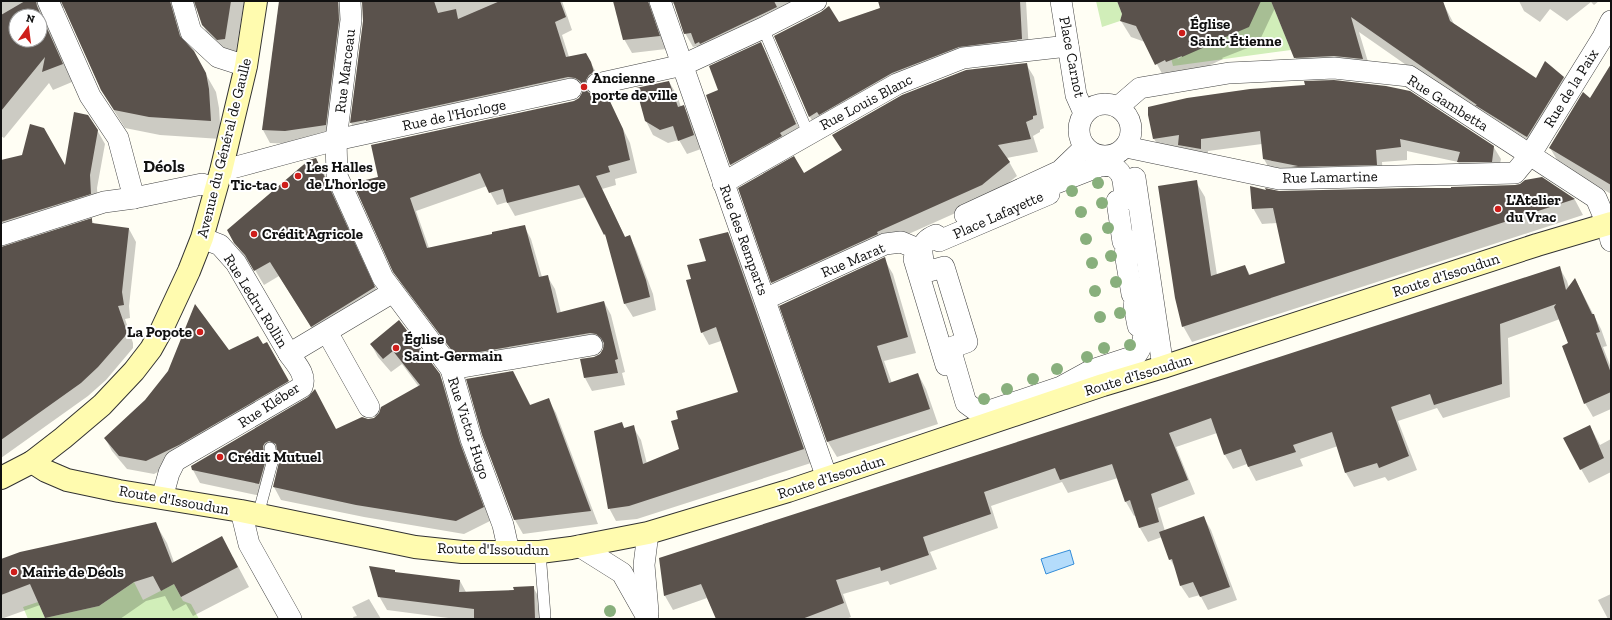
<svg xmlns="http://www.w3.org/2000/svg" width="1612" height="620" font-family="'Zilla Slab',serif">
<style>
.green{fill:#d1eeb9}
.water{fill:#b4dcfb;stroke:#348dd9}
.shadow{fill:#0003;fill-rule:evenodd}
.building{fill:#5a524c;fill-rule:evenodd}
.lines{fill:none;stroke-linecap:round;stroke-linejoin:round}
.lane-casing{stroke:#434343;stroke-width:12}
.street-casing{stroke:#434343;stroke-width:22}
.secondary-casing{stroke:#323232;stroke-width:24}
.lane{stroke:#fff;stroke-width:11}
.street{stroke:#fff;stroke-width:21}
.secondary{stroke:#fffbaf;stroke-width:22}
.tree{fill:#88af7c}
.poi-dot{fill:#ce1e1b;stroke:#fff;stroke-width:1.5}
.labels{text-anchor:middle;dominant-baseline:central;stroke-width:4;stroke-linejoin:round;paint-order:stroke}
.poi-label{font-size:15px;font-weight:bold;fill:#101010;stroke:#fff;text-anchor:start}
.street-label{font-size:15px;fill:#101010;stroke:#fff}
.quarter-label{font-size:17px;font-weight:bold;fill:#101010;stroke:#fff}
</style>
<rect width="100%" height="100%" fill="#fffef4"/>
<g class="green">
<polygon points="1096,1 1117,1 1122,14 1120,21 1102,27"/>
<polygon points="1242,1 1271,1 1291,50 1173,66 1171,58 1176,56 1178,59 1181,57 1180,54 1212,39"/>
<polygon points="134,582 143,600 174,584 183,601 191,604 199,619 28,619 23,607 38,602 45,618 99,606"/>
</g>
<polygon class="water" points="1070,550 1074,564 1046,574 1041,559"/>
<g class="shadow">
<path d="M1,1H244L235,57L213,44L203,25L198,8H189L180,24L187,45L204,71L216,92L219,108L221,139L160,135L125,128L101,90L66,9L61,7L46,18L47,25L72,82L53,90L49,83L4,138L1,136ZM16,16H40V40H16Z"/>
<polygon points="280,1 562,1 572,30 562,35 569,57 586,54 598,76 596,88 592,96 600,98 607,97 630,143 637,173 615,179 616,185 602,189 625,237 629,236 636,249 653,294 656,310 633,317 625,304 608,241 586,197 515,216 507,202 497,205 487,186 416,211 429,248 493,235 524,226 531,239 542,277 547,276 555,289 561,313 604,302 611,315 625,372 622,373 625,385 592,391 585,378 582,360 595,358 601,355 604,346 598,346 465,368 402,285 394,271 379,177 574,102 579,99 583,90 576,90 359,136 351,123 364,19 362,3 357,2 333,138 293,144 270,143 263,130"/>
<polygon points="615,1 823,1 703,57 697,46 693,47 685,33 675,5 671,2 666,49 632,53 624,39"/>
<polygon points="879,1 1026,1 1029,52 967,60 817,130 810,117 775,36 822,13 828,6 839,23 881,8"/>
<polygon points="1118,1 1442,1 1454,24 1536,79 1564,77 1573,94 1537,152 1485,120 1359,32 1372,75 1305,74 1295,57 1275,8 1258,44 1222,58 1223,59 1193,73 1166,81 1145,42 1131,37 1121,21 1123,14"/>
<polygon points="1519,1 1599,1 1594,5 1591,2 1567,21 1550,9 1540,22 1524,11"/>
<polygon points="761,43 767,54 802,135 737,176 731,165 707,96 720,91"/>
<polygon points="1026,64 1034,77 1044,128 1040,130 1040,132 1033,136 1038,152 1007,158 1017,176 989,198 884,245 780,296 772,282 739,189 803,174 843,151 833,135"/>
<polygon points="1611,66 1611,194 1559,163 1550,148 1591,100"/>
<polygon points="669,82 677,95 681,107 683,106 691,119 701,149 687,154 679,140 668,143 653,135 646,121"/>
<polygon points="1149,115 1493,146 1501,159 1498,174 1465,175 1458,162 1407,151 1407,160 1382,162 1383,177 1271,172 1264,159 1262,144 1208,151 1208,161 1162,152 1154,139"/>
<polygon points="97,130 105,144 97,188 98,207 1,239 1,161 65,168"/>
<polygon points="315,159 324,173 382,302 320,341 279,276 264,285 255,270 244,257 228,230"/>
<polygon points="1542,178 1575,200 1583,215 1192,342 1183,326 1196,182 1205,197 1217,275 1245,266 1250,275 1286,264 1277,223 1262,224 1253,208 1267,191 1451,189 1515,186"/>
<polygon points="92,220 94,224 129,229 136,242 129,306 130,318 125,319 133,343 133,348 106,380 88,396 1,458 1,248"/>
<polygon points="728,233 735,247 811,463 637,519 616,521 609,508 622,424 625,429 633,427 641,440 647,464 681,450 739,393 721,341 709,345 702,332 692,279 708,261"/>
<polygon points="884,259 893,274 916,353 884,361 892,383 918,374 926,389 938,424 837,457 828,442 781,306"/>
<polygon points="1559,267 1567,281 1569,288 1575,279 1601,329 1607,346 1603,347 1611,368 1611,409 1593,417 1585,403 1570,344 1560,319 1508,338 1510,397 1443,418 1437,408 1398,421 1417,470 1388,481 1385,477 1354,487 1346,473 1338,446 1300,459 1303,466 1256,481 1247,464 1233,469 1225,455 1217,433 1176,447 1195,494 1158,508 1165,531 1204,518 1211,530 1237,600 1208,610 1200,595 1189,598 1181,586 1177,571 1170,559 1162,537 1148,542 1140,528 1136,515 1134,516 1126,502 1118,478 1068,493 1062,482 991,506 998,528 930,552 937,569 890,585 888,581 843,594 851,617 846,619 717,619 707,598 673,610 665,596 661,558"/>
<polygon points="399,322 439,375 447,389 490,521 464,534 364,517 281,500 274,487 280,462 278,454 273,456 266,497 200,483 193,470 309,398 336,430 375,419 419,387 402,364 391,372 378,357 371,344"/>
<polygon points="266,344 295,394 186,457 154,474 127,469 112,451 105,438 146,401 228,351"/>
<polygon points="513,372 531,406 548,399 556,413 598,524 523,534 515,520 483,435"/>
<polygon points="1590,426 1600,445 1611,439 1611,472 1589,483 1581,469"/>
<polygon points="155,523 167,543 174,562 233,557 249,587 193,616 186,604 173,611 165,596 146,601 120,619 46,619 40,605 1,619 1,560"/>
<polygon points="395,573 460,581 466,592 515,591 533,587 541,601 542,619 456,619 387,610 379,596"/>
<polygon points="1611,594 1611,619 1608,619 1598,600"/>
<polygon points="369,599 381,619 354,619 353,617 357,616 352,607"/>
</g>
<g class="building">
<path d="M25,1H36L37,6L63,64L42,72L45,57L1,111V15ZM16,16H40V40H16Z"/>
<polygon points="61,1 170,1 180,36 194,51 206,73 209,89 211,121 149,117 114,110 101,90"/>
<polygon points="194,1 231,1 225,39 217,40 202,25"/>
<polygon points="279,1 338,1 339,20 326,125 285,131 262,130"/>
<polygon points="362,1 434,1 438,13 456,9 458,19 500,1 560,1 566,17 555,22 566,57 586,53 591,62 594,72 589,75 586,80 585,87 588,92 593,95 600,96 600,97 607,95 623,129 630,160 608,166 610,172 596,176 625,237 630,235 646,280 650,297 624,304 605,234 604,235 579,185 507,203 503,189 489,193 480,173 410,198 427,248 492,234 492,232 525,225 539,277 548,275 557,313 604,301 618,359 615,360 618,373 584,378 580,359 594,357 600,354 603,349 604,343 601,338 596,334 590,333 456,356 393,272 353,183 378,177 371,145 574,101 579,98 582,93 583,87 580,81 575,78 568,77 366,121 366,120 350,123 363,21"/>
<polygon points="613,1 648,1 660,36 623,40"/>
<polygon points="673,1 774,1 777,7 700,44 699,42 695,44 691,33 684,34"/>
<polygon points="878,1 1020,1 1022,39 959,47 892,73 819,115 817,112 809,117 774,36 821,12 829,6 839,22 880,8"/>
<polygon points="1117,1 1261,1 1249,27 1214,42 1214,43 1182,57 1182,56 1166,62 1165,60 1155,65 1136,26 1120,21 1122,14"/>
<polygon points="1271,1 1443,1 1450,21 1536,78 1545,61 1564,77 1527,137 1475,105 1477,105 1351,17 1363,59 1334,56 1294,58"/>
<polygon points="761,42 796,124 780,133 782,136 730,165 706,95 718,90 709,66"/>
<polygon points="1027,63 1037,115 1033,116 1033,119 1026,122 1031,139 998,145 1010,162 982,185 877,232 878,234 771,283 738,188 794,156 804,173 842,150 832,135 902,95 966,70"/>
<polygon points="1611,64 1611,185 1549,148 1583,92 1590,98"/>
<polygon points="1334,80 1386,86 1410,91 1494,146 1492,162 1457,162 1460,152 1400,139 1401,147 1376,150 1377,165 1291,167 1298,166 1263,159 1260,131 1201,139 1201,149 1178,145 1179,135 1153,139 1148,115 1148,107 1187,98 1250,89 1305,85 1304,81"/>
<polygon points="669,81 678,107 684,105 694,135 678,141 673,126 660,130 645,121 636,88"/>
<polygon points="74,112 88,115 98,130 90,175 91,194 1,222 1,160 22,155 30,124 44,128 65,165"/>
<polygon points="316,158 375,287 311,327 270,262 254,271 245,255 234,243 227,230 309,160"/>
<polygon points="1542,177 1575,199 1182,327 1175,298 1158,186 1197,180 1211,276 1245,265 1249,275 1285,263 1273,208 1252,209 1250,186 1266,190 1265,188 1279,191 1411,188 1451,188 1451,187 1515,185 1520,184 1525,180"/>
<polygon points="92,218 92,223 129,228 122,292 124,305 118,306 126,329 126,335 98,367 81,383 1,440 1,247"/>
<polygon points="728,232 804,449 629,506 608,509 594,431 622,422 624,428 634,425 643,464 679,449 671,421 678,419 676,411 738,392 716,327 701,333 686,280 691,279 687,265 706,261 699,239"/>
<polygon points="885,257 908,337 877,346 889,383 918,373 930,409 827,442 779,306"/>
<polygon points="1560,266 1566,290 1575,278 1592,314 1594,314 1600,332 1596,333 1611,373 1611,392 1584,404 1562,346 1568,343 1554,307 1556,304 1500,324 1502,384 1434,405 1430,394 1391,407 1409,456 1379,468 1377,463 1345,473 1332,432 1293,445 1296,452 1248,467 1241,449 1224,455 1211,418 1169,433 1188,480 1151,494 1159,522 1139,528 1130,500 1125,502 1112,464 1060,480 1055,468 984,492 991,514 923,537 929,555 881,571 880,567 836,580 844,603 802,619 716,619 701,584 664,596 659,558"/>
<polygon points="195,304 229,350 258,336 263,344 267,342 289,381 179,445 146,461 119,456 104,438 145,400 168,371"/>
<polygon points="399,320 440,374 460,443 484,507 456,521 356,505 273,487 279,462 276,444 269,441 265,443 263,446 265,463 259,484 192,470 191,466 308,397 315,389 336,429 362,417 368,419 374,418 379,413 381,407 420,385 393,351 383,359 370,344"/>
<polygon points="513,371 530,405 549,398 591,511 514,520 482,435 466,379"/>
<polygon points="1590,425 1604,458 1580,470 1563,438"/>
<polygon points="1204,516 1230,587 1200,597 1193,582 1180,586 1172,559 1169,560 1159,532"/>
<polygon points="156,522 172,563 222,536 238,567 181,597 174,584 161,591 153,576 134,582 99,606 45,618 30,584 1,595 1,559 20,552"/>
<polygon points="369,566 395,570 395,572 460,580 459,592 514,590 513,587 534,586 535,619 474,619 474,609 378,597"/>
</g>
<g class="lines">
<defs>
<g id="lane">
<polyline points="763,28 808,133"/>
<polyline points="258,515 272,463 270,448"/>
<polyline points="540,552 545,616"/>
</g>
<g id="street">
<polyline points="48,1 90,96 118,138 134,198"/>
<polyline points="182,1 191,32 218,57 246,66"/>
<polyline points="350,1 351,20 336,140 337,176 383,278 451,369 471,439 503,525 509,552"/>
<polyline points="660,1 827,478"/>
<polyline points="1061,1 1076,95 1084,113"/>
<polyline points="597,84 683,65 763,28 816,1"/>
<circle cx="1105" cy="130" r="26"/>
<polyline points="1118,107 1140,88 1229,73 1334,68 1409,76 1596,198 1607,224 1611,241"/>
<polyline points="1126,147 1279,179 1515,173 1530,155 1603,37 1611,21"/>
<path d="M1109,165C1126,171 1123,184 1125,200L1117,201L1123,242L1132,241L1133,252L1125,253L1132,294L1140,292L1142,304L1134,305L1138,326L1145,325C1144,336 1143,348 1135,356L1092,370L1061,387L986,412L977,411L966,403L950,348L967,342L944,267L926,272C922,256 916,243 936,235L939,241L1049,194L1046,187L1100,166Z"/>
<polyline points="221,171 336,140 571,89"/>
<polyline points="1135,178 1163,367"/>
<polyline points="723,183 897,84 963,58 1068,46"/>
<polyline points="965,215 1060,171 1085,147"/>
<polyline points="1,235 104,202 134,198 202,184 215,188"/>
<polyline points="202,238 220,245 236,263 289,354"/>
<polyline points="914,259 946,365"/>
<polyline points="765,299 885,244 901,242 913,247"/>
<polyline points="327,332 369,407"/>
<polyline points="451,369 592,345"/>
<path d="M162,498L169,473L175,461L302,387C307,375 296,364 289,354L393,292"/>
<polyline points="241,511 249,544 291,619"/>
<polyline points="579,546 622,573 648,619"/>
<polyline points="648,612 644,565 648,533"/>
</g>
<g id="secondary">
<polyline points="32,462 46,471 67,480 119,491 241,511 415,547 462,552 540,552 571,548 648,533 788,491 1103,385 1163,367 1537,245 1611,223"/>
<polyline points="1,478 32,462 63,438 102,405 134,371 151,349 161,331 189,271 202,238 221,171 246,66 256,1"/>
</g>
</defs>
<use href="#lane" class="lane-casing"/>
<use href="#street" class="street-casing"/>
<use href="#secondary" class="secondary-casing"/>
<use href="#lane" class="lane"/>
<use href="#street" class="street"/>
<use href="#secondary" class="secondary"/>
</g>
<g class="tree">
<circle cx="1098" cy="183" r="6"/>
<circle cx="1072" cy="191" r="6"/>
<circle cx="1102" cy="203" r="6"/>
<circle cx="1081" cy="212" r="6"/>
<circle cx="1108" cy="228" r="6"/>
<circle cx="1086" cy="239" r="6"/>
<circle cx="1111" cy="256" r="6"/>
<circle cx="1092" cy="263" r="6"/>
<circle cx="1116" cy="282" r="6"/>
<circle cx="1095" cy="291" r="6"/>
<circle cx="1120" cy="313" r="6"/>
<circle cx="1100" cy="317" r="6"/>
<circle cx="1130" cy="345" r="6"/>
<circle cx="1104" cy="348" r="6"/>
<circle cx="1087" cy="357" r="6"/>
<circle cx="1057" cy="369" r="6"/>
<circle cx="1033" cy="379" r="6"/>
<circle cx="1007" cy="389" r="6"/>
<circle cx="984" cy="399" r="6"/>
<circle cx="610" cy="611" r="6"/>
</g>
<g class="poi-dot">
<circle cx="1182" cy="33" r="4"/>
<circle cx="584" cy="87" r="4"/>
<circle cx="298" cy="176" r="4"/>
<circle cx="285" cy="185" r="4"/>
<circle cx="1498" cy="209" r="4"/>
<circle cx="254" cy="234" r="4"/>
<circle cx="200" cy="332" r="4"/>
<circle cx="396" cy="348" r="4"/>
<circle cx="220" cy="457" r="4"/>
<circle cx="14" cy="572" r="4"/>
</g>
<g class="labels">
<g class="poi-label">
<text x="1190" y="24">Église<tspan x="1190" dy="17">Saint-Étienne</tspan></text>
<text x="592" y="78">Ancienne<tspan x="592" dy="17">porte de ville</tspan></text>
<text x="306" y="167">Les Halles<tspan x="306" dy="17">de L'horloge</tspan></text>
<text x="277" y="185" text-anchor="end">Tic-tac</text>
<text x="1506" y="200">L'Atelier<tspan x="1506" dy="17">du Vrac</tspan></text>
<text x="262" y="234">Crédit Agricole</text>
<text x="192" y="332" text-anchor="end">La Popote</text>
<text x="404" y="339">Église<tspan x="404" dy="17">Saint-Germain</tspan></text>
<text x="228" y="457">Crédit Mutuel</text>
<text x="22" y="572">Mairie de Déols</text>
</g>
<g class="street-label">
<text transform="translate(1072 57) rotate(79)">Place Carnot</text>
<text transform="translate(345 71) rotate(-83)">Rue Marceau</text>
<text transform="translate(1571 88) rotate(-58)">Rue de la Paix</text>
<text transform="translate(866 102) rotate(-28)">Rue Louis Blanc</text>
<text transform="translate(1448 103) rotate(32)">Rue Gambetta</text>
<text transform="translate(454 115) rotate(-12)">Rue de l'Horloge</text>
<text transform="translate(224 148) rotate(-76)">Avenue du Général de Gaulle</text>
<text transform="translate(1330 177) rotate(-1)">Rue Lamartine</text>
<text transform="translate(998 215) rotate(-24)">Place Lafayette</text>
<text transform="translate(744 240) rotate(70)">Rue des Remparts</text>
<text transform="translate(853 260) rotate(-23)">Rue Marat</text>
<text transform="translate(1446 275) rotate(-18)">Route d'Issoudun</text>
<text transform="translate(256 301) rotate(58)">Rue Ledru Rollin</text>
<text transform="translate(1138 375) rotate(-17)">Route d'Issoudun</text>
<text transform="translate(269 405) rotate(-33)">Rue Kléber</text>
<text transform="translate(469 428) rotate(72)">Rue Victor Hugo</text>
<text transform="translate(831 477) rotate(-18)">Route d'Issoudun</text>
<text transform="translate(174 500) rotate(10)">Route d'Issoudun</text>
<text transform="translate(493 549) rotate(1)">Route d'Issoudun</text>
</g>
<g class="quarter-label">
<text x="164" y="166">Déols</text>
</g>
</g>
<rect width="1612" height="620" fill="none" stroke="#101010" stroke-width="4"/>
<g transform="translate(28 28) rotate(14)"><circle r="19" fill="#ffffff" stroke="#9f9f9f"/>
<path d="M0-3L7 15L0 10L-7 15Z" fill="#ce1e1b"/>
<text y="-6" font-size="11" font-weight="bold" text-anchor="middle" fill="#101010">N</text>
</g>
</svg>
